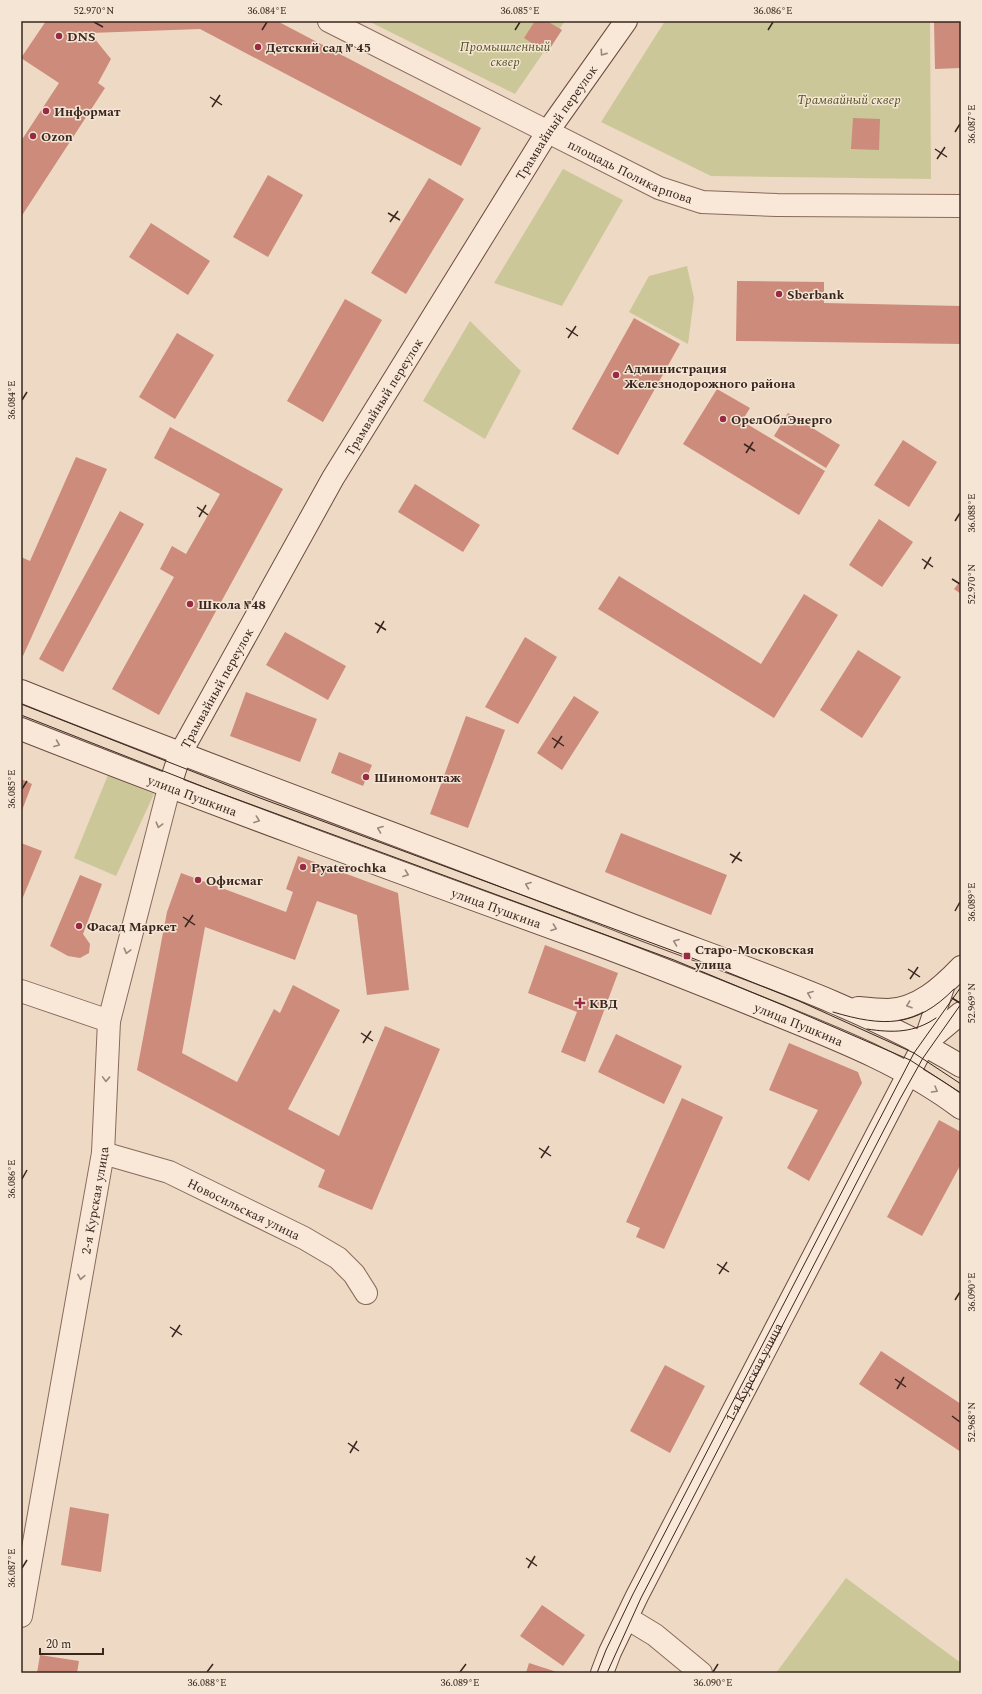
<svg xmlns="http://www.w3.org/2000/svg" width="982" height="1694" font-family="Spectral,serif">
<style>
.green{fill:#ccc798}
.building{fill:#cc8b7b}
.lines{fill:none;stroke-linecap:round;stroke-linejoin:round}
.street-casing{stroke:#896a5b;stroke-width:24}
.secondary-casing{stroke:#6b4b3e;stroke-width:24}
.street{stroke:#f9e8d8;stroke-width:22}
.secondary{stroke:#f9e8d8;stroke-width:22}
.tram{stroke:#39261f;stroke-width:1}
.oneway{stroke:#99877c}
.ticks{fill:none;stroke:#39261f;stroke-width:1.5}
.poi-dot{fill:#982b43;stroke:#f5e5d4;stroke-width:1.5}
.labels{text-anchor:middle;stroke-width:3;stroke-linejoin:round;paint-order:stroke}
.poi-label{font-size:13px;font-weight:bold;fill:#39261f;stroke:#f5e5d4;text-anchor:start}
.park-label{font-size:13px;font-style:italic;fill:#535525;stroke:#f5e5d4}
.street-label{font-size:13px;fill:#39261f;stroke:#f5e5d4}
.neatline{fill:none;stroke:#39261f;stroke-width:1.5}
.ticks-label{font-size:10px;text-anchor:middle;fill:#39261f}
</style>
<rect width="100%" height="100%" fill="#eed9c5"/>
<path class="green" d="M368 21H565L515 94Z
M665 21H930L931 179 711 176 601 122Z
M563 169 623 200 562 306 494 283Z
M687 266 694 298 688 344 629 312 649 276Z
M470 321 521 371 485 439 423 401Z
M108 775 154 794 116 876 74 858Z
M846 1578 961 1663V1673H776Z"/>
<path class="building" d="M46 21H277L481 128 461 166 200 29 90 33 111 59 98 83 105 88 21 217V141L59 83 21 58Z
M535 21H547L562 30 547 53 524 38Z
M934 21H961V68L935 69Z
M853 118 880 119 879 150 851 149Z
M268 175 303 195 268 257 233 237Z
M429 178 464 199 406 294 371 273Z
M151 223 210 261 188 295 129 257Z
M737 281 824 282V303L961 306V344L736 341Z
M345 299 382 320 323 422 287 401Z
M634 318 680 344 618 455 572 429Z
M177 333 214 355 175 419 139 397Z
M717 389 750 408 742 421 825 471 799 515 683 444Z
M788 413 840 445 826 468 774 436Z
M170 427 283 489 159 715 112 689 174 577 160 569 172 546 186 554 220 494 154 458Z
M903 440 937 462 909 507 874 485Z
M76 457 107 469 23 656 21 655V557L30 561Z
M415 484 480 525 463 552 398 512Z
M120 511 144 524 63 672 39 659Z
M879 519 913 542 882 587 849 565Z
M619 576 761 664 804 594 838 615 774 718 598 609Z
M961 580V594L954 589Z
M285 632 346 666 328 700 266 665Z
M525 637 557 657 518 724 485 707Z
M858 650 901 677 862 738 820 710Z
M246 692 317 719 300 762 230 736Z
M574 696 599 712 562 770 537 753Z
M466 716 505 730 468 828 430 814Z
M339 752 372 765 363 786 331 773Z
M21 779 32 784 21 813Z
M621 833 727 875 711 915 605 872Z
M21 843 42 851 21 902Z
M298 856 398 893 409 990 367 995 357 915 317 901 295 960 205 927 182 1053 237 1082 274 1009 280 1013 293 985 340 1010 288 1109 339 1136 385 1026 440 1049 372 1210 318 1187 325 1170 137 1070 167 912 181 873 286 912 293 892 286 889Z
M80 875 102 884 83 934 90 944 89 953 80 958 68 956 50 946Z
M545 945 618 973 585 1062 561 1052 577 1012 528 993Z
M616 1034 682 1066 664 1104 598 1072Z
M789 1043 858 1072 862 1083 809 1181 787 1168 818 1110 769 1090Z
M682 1098 723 1117 664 1249 636 1237 640 1228 626 1222Z
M939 1120 961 1132V1164L922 1236 887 1217Z
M881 1351 961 1404V1452L859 1384Z
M665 1365 705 1386 670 1453 630 1431Z
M70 1507 109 1514 101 1572 61 1565Z
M542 1605 585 1635 563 1666 520 1636Z
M40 1655 79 1661 77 1673H37Z
M529 1663 557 1672 556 1673H526Z"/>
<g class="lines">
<g class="street-casing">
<g id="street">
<path id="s1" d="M329 21 659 188 702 202 777 205 961 206"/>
<path d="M21 991 109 1021"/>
<path id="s2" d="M103 1153 169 1172 304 1238 338 1258 354 1274 366 1293"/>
<path id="s3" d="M21 1616 103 1153 109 1021 169 788"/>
<path d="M627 1618 655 1635 701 1673"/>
</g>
</g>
<g class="secondary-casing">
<g id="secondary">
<path d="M21 691C223 772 427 845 629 924 741 967 858 1004 961 1066"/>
<path id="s4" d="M21 729C206 802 393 870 580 938 647 962 713 989 780 1016 842 1041 907 1067 961 1108"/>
<path id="s5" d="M169 788 180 754 333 478 548 131 626 21"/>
<path d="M858 1008C868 1009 878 1010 888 1010 918 1009 942 987 961 967"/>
<path d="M924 1044 961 1013"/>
<path id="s6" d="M602 1673 610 1652 637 1596 924 1044 943 987"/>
</g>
</g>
<use href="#street" class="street"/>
<use href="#secondary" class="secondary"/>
<path class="tram" d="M21 704 260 798 687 956 799 1001 914 1053 961 1084
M21 715 209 789 674 960 785 1006 910 1060 961 1093
M833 1012C883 1027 916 1028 954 989
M867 1029C893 1033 914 1033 936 1018
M597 1673 606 1650 633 1594 914 1053 961 987
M607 1673 641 1598 900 1099 923 1058 961 1004"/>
</g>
<defs><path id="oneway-chevron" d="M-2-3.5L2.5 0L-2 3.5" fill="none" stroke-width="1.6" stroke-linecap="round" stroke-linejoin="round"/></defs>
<g class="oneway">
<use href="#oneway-chevron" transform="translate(603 53) rotate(125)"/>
<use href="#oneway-chevron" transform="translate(57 744) rotate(22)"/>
<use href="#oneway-chevron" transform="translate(257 820) rotate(20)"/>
<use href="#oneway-chevron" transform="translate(159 825) rotate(105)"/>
<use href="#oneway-chevron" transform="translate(380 829) rotate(-159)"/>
<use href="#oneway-chevron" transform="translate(406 874) rotate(20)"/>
<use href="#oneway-chevron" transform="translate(528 885) rotate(-159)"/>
<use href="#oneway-chevron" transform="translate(554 928) rotate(20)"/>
<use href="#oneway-chevron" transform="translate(676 942) rotate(-159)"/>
<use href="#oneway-chevron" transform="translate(127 951) rotate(105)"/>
<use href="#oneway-chevron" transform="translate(810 994) rotate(-159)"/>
<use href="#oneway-chevron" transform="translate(909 1005) rotate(161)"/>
<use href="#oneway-chevron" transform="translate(106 1079) rotate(92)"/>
<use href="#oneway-chevron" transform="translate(935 1090) rotate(30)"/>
<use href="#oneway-chevron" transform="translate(81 1277) rotate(100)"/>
</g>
<path class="ticks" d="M94 22 103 27M262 30 267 22M515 30 520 22M768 30 773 22M210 97 222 105M212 107 220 95M955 132 960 124M935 149 947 157M937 159 945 147M388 213 400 220M390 222 398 211M566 328 578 336M568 338 576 326M22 400 27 392M744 444 755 451M746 453 753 442M197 507 208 515M199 517 206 505M955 521 960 513M922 559 933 567M924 569 931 557M952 579 960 584M375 623 386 630M377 633 384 621M552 738 564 746M554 748 562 736M22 789 27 781M730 854 742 861M732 863 740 852M955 911 960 902M183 917 195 925M185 927 193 915M908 969 920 977M910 979 918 967M952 998 960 1003M361 1033 373 1041M363 1043 371 1031M539 1148 551 1156M541 1158 549 1146M22 1179 27 1170M717 1264 729 1272M719 1274 727 1262M955 1300 960 1292M170 1327 182 1335M172 1337 180 1325M895 1379 906 1387M897 1389 904 1377M952 1416 960 1422M348 1443 359 1451M350 1453 357 1441M526 1558 537 1566M22 1568 27 1560M528 1568 535 1556M207 1672 213 1664M460 1672 466 1664M713 1672 718 1664"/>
<g class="poi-dot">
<circle cx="59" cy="36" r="4"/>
<circle cx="258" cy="47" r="4"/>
<circle cx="46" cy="111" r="4"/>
<circle cx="33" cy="136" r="4"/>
<circle cx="779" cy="294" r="4"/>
<circle cx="616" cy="375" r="4"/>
<circle cx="723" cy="419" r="4"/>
<circle cx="190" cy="604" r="4"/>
<circle cx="366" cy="777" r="4"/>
<circle cx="303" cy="867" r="4"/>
<circle cx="198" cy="880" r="4"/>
<circle cx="79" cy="926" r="4"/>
<rect x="683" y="952" width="8" height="8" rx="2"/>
<path d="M578 997h4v4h4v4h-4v4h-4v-4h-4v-4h4z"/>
</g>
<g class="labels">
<g class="poi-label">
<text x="67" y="41">DNS</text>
<text x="266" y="52">Детский сад № 45</text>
<text x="54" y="116">Информат</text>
<text x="41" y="141">Ozon</text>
<text x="787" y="299">Sberbank</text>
<text x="624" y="373">Администрация<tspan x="624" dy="15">Железнодорожного района</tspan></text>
<text x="731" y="424">ОрелОблЭнерго</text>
<text x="198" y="609">Школа №48</text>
<text x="374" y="782">Шиномонтаж</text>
<text x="311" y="872">Pyaterochka</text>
<text x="206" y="885">Офисмаг</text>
<text x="87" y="931">Фасад Маркет</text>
<text x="695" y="954">Старо-Московская<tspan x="695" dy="15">улица</tspan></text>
<text x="589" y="1008">КВД</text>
</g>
<g class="park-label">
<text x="505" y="51">Промышленный<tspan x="505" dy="15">сквер</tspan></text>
<text x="849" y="104">Трамвайный сквер</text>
</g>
<g class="street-label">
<text dy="5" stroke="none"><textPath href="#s5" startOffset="771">Трамвайный переулок</textPath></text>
<text dy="5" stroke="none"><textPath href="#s1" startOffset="337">площадь Поликарпова</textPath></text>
<text dy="5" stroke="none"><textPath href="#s5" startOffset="447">Трамвайный переулок</textPath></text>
<text dy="5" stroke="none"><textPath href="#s5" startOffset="111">Трамвайный переулок</textPath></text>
<text dy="5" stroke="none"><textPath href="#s4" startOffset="184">улица Пушкина</textPath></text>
<text dy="5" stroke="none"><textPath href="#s4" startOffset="508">улица Пушкина</textPath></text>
<text dy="5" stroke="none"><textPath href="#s4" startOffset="832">улица Пушкина</textPath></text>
<text dy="5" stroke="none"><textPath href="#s3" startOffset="422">2-я Курская улица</textPath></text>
<text dy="5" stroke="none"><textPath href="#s2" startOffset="152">Новосильская улица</textPath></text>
<text dy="5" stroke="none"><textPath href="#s6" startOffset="337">1-я Курская улица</textPath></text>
</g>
</g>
<rect width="982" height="1694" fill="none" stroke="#f5e5d4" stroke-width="44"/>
<path d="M40 1648v6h63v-6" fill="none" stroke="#39261f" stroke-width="2"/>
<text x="46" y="1648" font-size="12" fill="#39261f" stroke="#f5e5d4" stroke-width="3" paint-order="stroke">20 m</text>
<rect x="22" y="22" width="938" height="1650" class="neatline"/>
<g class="ticks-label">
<text x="94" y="14">52.970°N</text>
<text x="267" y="14">36.084°E</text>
<text x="520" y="14">36.085°E</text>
<text x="773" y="14">36.086°E</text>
<text transform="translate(971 124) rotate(-90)" y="4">36.087°E</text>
<text transform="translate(11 400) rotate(-90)" y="4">36.084°E</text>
<text transform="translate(971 513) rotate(-90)" y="4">36.088°E</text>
<text transform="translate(971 584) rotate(-90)" y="4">52.970°N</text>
<text transform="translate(11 789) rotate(-90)" y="4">36.085°E</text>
<text transform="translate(971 902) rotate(-90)" y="4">36.089°E</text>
<text transform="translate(971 1003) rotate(-90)" y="4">52.969°N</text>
<text transform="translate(11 1179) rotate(-90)" y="4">36.086°E</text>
<text transform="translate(971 1292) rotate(-90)" y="4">36.090°E</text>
<text transform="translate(971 1422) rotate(-90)" y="4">52.968°N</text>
<text transform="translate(11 1568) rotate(-90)" y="4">36.087°E</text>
<text x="207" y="1686">36.088°E</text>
<text x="460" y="1686">36.089°E</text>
<text x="713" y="1686">36.090°E</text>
</g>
</svg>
